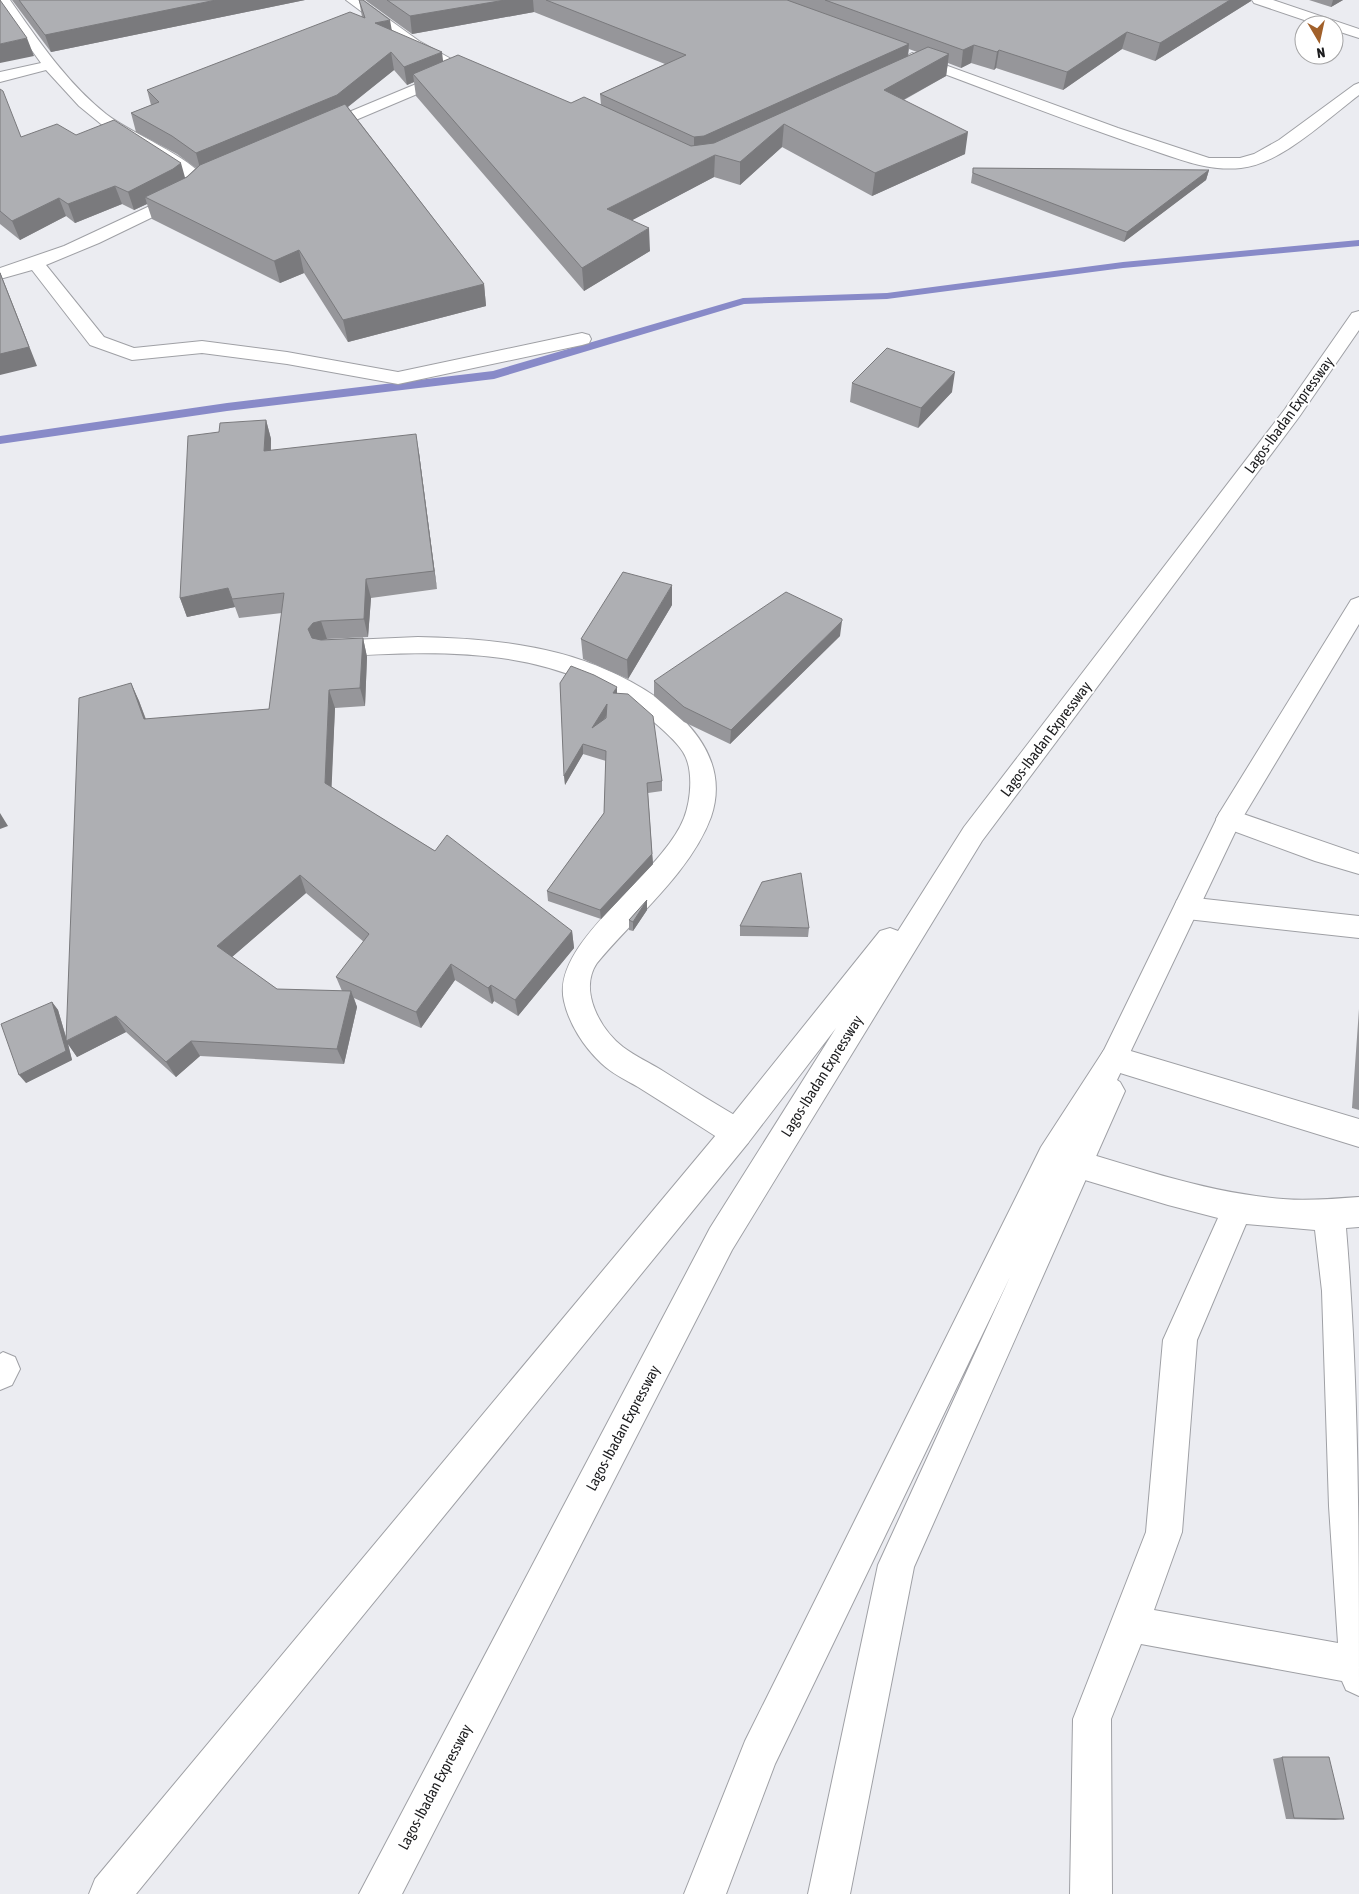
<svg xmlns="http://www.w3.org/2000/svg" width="1359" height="1894" font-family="'Asap Condensed',sans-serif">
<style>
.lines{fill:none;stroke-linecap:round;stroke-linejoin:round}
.stream{fill:#888ac8;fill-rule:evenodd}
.minor-casing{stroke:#9fa0a5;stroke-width:2}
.highway-casing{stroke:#9fa0a5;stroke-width:2}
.minor{fill:#fff;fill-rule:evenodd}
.highway{fill:#fff;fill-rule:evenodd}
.wall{fill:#96969a;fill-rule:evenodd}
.shaded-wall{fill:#7a7a7d}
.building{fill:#aeafb3;stroke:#7a7a7d;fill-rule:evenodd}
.labels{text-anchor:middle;stroke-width:4;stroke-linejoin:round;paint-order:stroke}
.street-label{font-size:15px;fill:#1c1c1e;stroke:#fff}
</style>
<rect width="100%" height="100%" fill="#ebecf1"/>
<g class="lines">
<path class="stream" d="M1359 240V246L1123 268 887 299 744 304 494 379 227 411 0 444V436L227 403 493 371 743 298 887 293 1123 262Z"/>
<g class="minor-casing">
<path id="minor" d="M0 0H10C38 40 67 83 106 114 133 135 189 155 207 181L205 185H193L165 163 112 133 79 106 46 70 0 82V72L41 63 0 6Z
M346 0H362L419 41 487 79 479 84 456 73 458 75 455 78 325 133H313L311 130 313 127 445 72 454 71 409 47Z
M1252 0H1273L1359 29V38L1334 30V25H1319L1254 3Z
M912 53 1118 128 1209 158H1240L1254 154 1279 140 1354 85 1359 83V95C1327 119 1281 164 1241 168 1204 172 1169 155 1134 144 1058 118 983 88 907 60L905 57Z
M182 191 188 192 190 196 188 200 99 243 46 265 104 337 134 348 202 341 287 352 398 372 582 333 589 335 591 339 589 343 582 345 398 384 287 364 202 353 132 360 90 345 32 270 0 279V268L64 246Z
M418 637C465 638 512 641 558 653 625 670 741 729 711 817 691 872 634 918 597 963 578 991 601 1030 623 1047 635 1056 650 1063 663 1071 691 1089 719 1106 748 1123L752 1133 748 1143 737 1147 726 1143C697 1124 668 1106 638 1087 626 1080 611 1073 601 1063 584 1047 569 1024 564 1001 550 942 662 875 684 818 691 800 694 769 683 752 676 741 664 731 655 723 559 644 445 650 328 657L320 655 316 649 320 643 328 641Z
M1229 809 1359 854V874L1315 861 1220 826 1216 819 1220 812Z
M1187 897 1359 916V938L1187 919 1177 916 1174 908 1177 900Z
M1114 1046 1359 1119V1147L1104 1068 1099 1059 1104 1050Z
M1056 1144C1130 1165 1205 1193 1283 1199 1308 1201 1333 1199 1359 1197V1227L1346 1228C1359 1383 1359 1540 1359 1696L1346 1690 1342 1681 1141 1644 1111 1719 1112 1894H1070L1073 1719 1146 1532 1163 1340 1218 1218 1168 1205 1045 1168 1041 1158 1045 1148ZM1246 1224 1315 1230 1322 1291 1329 1506 1338 1643 1154 1610 1182 1532 1197 1340Z
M3 1352 15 1357 20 1369 12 1385 0 1390V1354Z"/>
</g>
<g class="highway-casing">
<path id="highway" d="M1359 311V330L1299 417 982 841 732 1250 402 1894H359L710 1228 836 1028 748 1143 136 1894H89L95 1879 726 1123 880 931 890 928 898 931 964 827 1285 409 1352 313Z
M1359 597V624L1240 822 1117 1080 1120 1082 1125 1091 914 1567 850 1894H808L878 1565 1010 1277 775 1764 726 1894H684L745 1741 1041 1147 1104 1050 1220 812 1351 600Z"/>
</g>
<use href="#minor" class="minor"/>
<use href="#highway" class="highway"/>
</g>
<path class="wall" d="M12 0H305L51 52Z
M359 0H363L392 30 443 61 571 103 601 105 600 94 665 64 534 12 412 34 365 0H1251V1L1155 61 1122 49 1063 90 996 68 994 70 971 63 961 68 948 63 946 76 904 100 965 154 872 196 782 147 740 185 714 177 632 220 650 251 584 291 416 96 414 82 407 85 394 70 348 107 484 284 486 306 348 342 304 273 280 283 152 219 147 204 134 210 122 204 75 223 66 216 20 240 0 224V89L21 137 76 135 185 178 196 168 177 154 136 132 131 113 151 105 147 90 362 17ZM909 49 917 52 908 56Z
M1309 0H1343L1331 7Z
M973 168 1209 170 1206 180 1124 242 971 183Z
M852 383 952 392 918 428 850 402Z
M266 420 271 439V451L419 453 437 589 371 598 368 637 327 639 322 640 363 638 367 657 365 706 335 708 331 787 435 851 572 931 574 948 518 1016 494 1001 492 1004 455 980 421 1028 354 998 357 1007 344 1064 200 1056 176 1077 126 1032 77 1057 68 1044 72 1060 26 1083 52 1002 58 1010 66 1037 131 683 139 701 146 719 269 709 282 613 239 618 235 607 187 617 180 598 219 432ZM306 893 364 942 336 977 342 991 277 989 232 957Z
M672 605 628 679 583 659 581 639Z
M840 636 730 744 684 722 654 696V681Z
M560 683 617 693 662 781V791L648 793 653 864 601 919 548 901 547 891 604 813 606 761 583 754 565 785Z
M647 900V910L633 931 629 930V920Z
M740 926 809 928 808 937 740 936Z
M1359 1009V1110L1352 1108Z
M1282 1757 1344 1819 1335 1820 1286 1819 1273 1759Z"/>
<path class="shaded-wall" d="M216 0H305L51 52 45 35Z
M505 0H533L534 12 412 34 410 16Z
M1230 0H1251V1L1155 61 1160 43Z
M1333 0H1343L1331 7Z
M390 20 393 37 375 23Z
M1127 32 1122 49 1063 90 1067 72Z
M27 38 34 56 0 63V44Z
M909 44 907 62 694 155V137Z
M974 45 971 63 961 68 963 50Z
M999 50 996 68 994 70 997 52Z
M391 52 394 70 340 113 201 172 196 153Z
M442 52 444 69 413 74 414 82 407 85 404 67Z
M949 54 946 76 881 112 884 90Z
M784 124 782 147 740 185V162Z
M968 132 965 154 872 196 875 173Z
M715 155 714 177 608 233 607 209Z
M181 163 186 181 145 197 147 204 134 210 128 192Z
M1209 170 1206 180 1124 242 1127 232Z
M115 186 122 204 75 223 68 204Z
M59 198 66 216 20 240 12 221Z
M649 228 650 251 584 291 582 268Z
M299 250 304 273 280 283 274 261Z
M0 272 37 366 0 375Z
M484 284 486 306 348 342 343 320Z
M955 372 952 392 918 428 921 408Z
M266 420 271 439 270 470 264 451Z
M416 434 419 453 437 589 434 571Z
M366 579 371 598 368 637 364 619Z
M672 585V605L628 679 627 660Z
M228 588 235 607 187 617 180 598Z
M321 621 327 639 319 641 313 648 308 629 313 623Z
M842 621 840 636 730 744 731 730Z
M363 638 367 657 365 706 360 688Z
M131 683 139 701 152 737 144 719Z
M617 687V697L613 693Z
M329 690 335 708 331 801 325 783Z
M607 704V714L593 738 592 728Z
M583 744V754L565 785 564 776Z
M0 813 8 826 0 829Z
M652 854 653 864 601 919 600 910Z
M300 875 306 893 225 963 217 946Z
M647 900V910L633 931V922Z
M572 931 574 948 518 1016 515 1000Z
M451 964 455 980 421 1028 416 1012Z
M491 985 494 1001 492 1004 488 988Z
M351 991 357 1007 344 1064 337 1049Z
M52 1002 58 1010 67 1041 116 1016 126 1032 77 1057 68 1044 72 1060 26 1083 19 1075Z
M191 1041 200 1056 176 1077 166 1062Z"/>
<path class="building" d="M0 0 27 38 0 44Z
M19 0H216L45 35Z
M359 0H363L390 20 375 23 442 52 404 67 391 52 337 95 196 153 172 136 131 113 159 102 147 90 350 12 365 18Z
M387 0H505L410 16Z
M546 0H787L909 44 704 136 694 137 600 94 686 55Z
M825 0H1230L1160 43 1127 32 1067 72 999 50 997 52 974 45 963 50Z
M928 47 949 54 884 90 968 132 875 173 784 124 740 162 715 155 607 209 649 228 582 268 413 74 458 55 571 103 584 97 691 146 714 143Z
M0 89 3 91 21 137 57 124 76 135 114 120 181 163 173 169 128 192 115 186 68 204 59 198 12 221 0 211Z
M345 104 484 284 343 320 299 250 274 261 145 197 187 177 200 165Z
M973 168 1209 170 1127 232 973 173Z
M0 273 29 347 0 354Z
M887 348 955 372 921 408 852 383Z
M266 420 264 451 416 434 434 571 366 579 364 619 321 621 313 623 308 629 312 638 321 640 363 638 360 688 329 690 325 783 435 851 447 835 572 931 515 1000 491 985 488 988 451 964 416 1012 336 977 369 934 300 875 217 946 277 989 351 991 337 1049 191 1041 166 1062 116 1016 66 1041 79 698 131 683 144 719 269 709 284 593 232 599 228 588 180 598 188 436 219 432 220 423Z
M623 572 672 585 627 660 581 639Z
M786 592 842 619V621L731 730 684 707 654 681Z
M571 666 594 675 617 687 613 693 628 694 653 716 662 781 647 783 652 854 600 910 547 891 604 813 606 751 583 744 564 776 560 683ZM607 704 606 718 592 728Z
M801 873 809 928 740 926 762 882Z
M647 900 633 922 629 920Z
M52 1002 66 1051 19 1075 1 1024Z
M1282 1757H1329L1344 1819 1294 1818Z"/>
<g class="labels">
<g class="street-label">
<text transform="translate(1289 415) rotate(-54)" y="5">Lagos-Ibadan Expressway</text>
<text transform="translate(1046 739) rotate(-53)" y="5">Lagos-Ibadan Expressway</text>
<text transform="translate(822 1076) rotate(-58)" y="5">Lagos-Ibadan Expressway</text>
<text transform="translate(623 1428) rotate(-62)" y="5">Lagos-Ibadan Expressway</text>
<text transform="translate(435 1787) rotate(-62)" y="5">Lagos-Ibadan Expressway</text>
</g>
</g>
<g transform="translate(1319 40) rotate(171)"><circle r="24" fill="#ffffff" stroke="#a4a4a5"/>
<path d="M0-4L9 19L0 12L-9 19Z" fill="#a1602a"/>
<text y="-8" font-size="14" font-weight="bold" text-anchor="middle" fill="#1c1c1e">N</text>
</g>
</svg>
